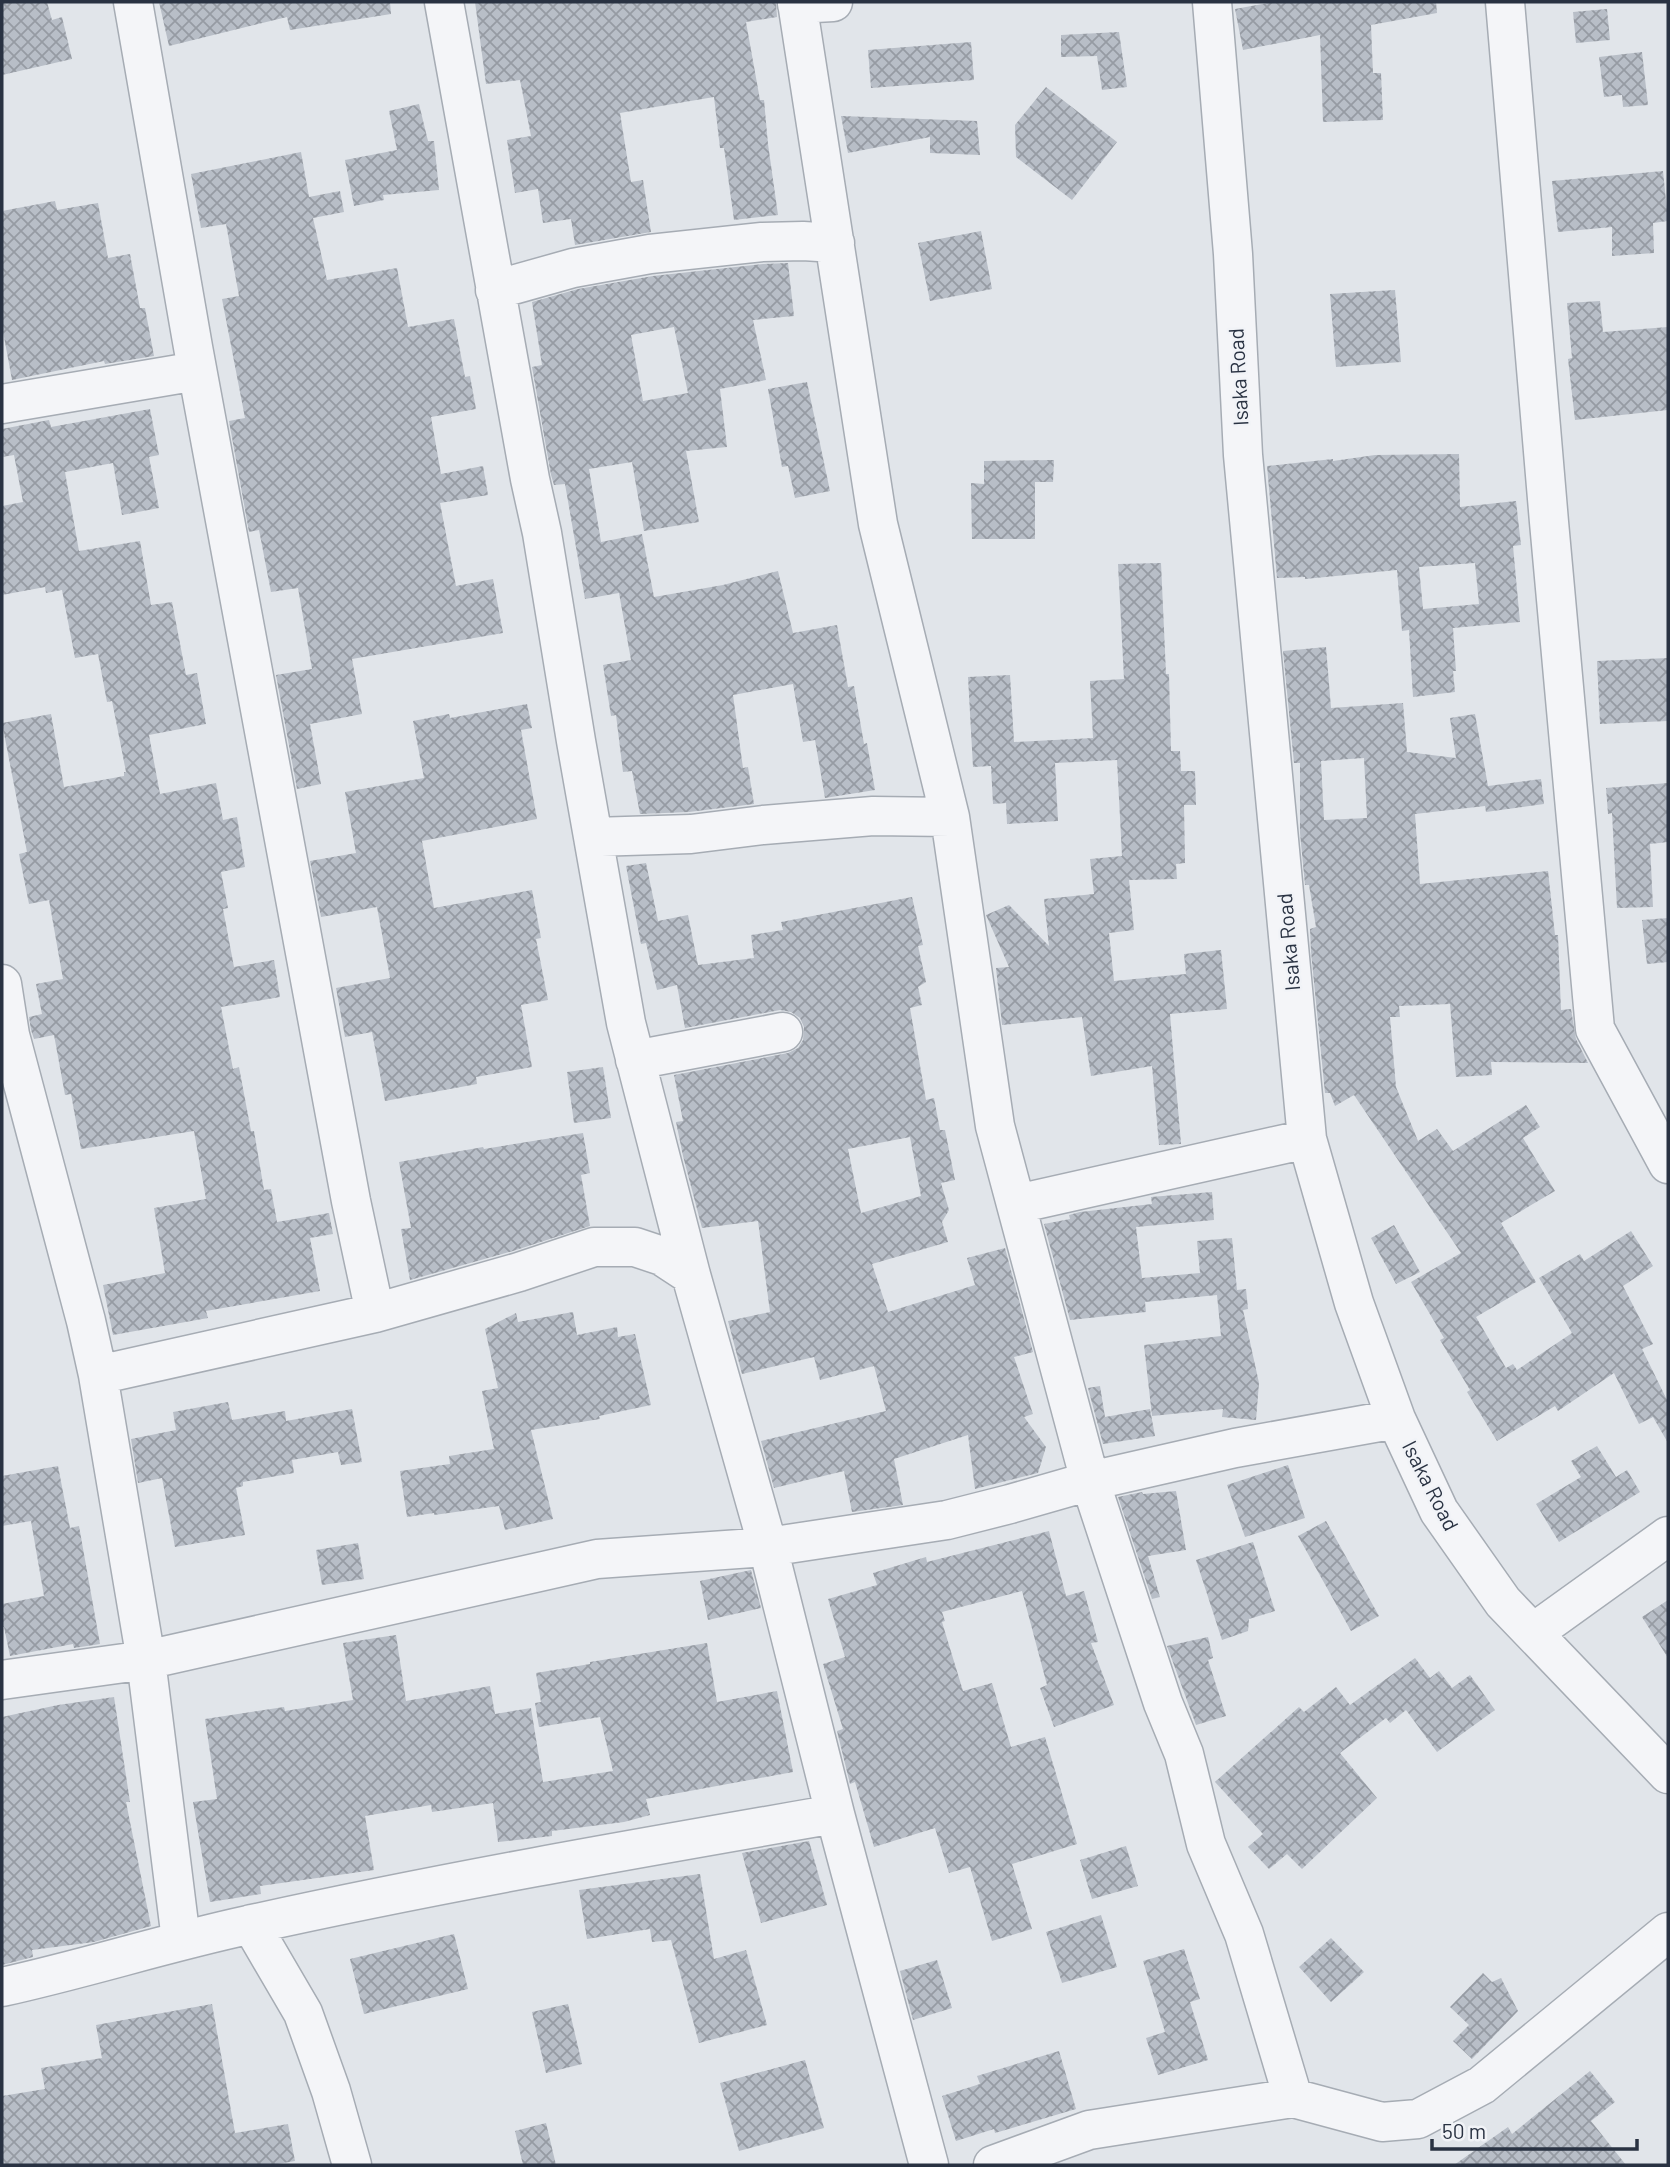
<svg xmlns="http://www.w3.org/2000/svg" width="1670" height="2167" font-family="Barlow,sans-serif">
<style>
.building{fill:url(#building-cross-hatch);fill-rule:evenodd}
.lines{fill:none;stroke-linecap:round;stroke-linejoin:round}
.minor-casing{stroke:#a6acb4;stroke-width:41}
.minor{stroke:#f4f5f8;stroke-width:38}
.labels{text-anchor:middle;stroke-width:5;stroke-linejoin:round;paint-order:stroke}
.street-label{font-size:21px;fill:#293242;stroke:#f1f3f7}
</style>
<defs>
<pattern id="building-cross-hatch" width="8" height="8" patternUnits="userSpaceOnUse" patternTransform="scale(1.75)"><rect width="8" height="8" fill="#b8bec7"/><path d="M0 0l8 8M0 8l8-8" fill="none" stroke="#969ba3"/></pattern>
</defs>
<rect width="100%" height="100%" fill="#e1e5ea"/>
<path class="building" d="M2 2H47L52 20 62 17 72 59 2 75Z
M159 2H390L391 14 290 30 287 17 169 46Z
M475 2H776L777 17 746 22 760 100H764L768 144 778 215 734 220 724 148H720L714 97 620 113 631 182 643 180 651 232 575 245 571 219 543 223 538 189 515 193 507 140 531 136 520 80 486 84Z
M1273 2H1436L1437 13 1371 25 1373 73H1381L1383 120 1323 122 1320 35 1243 50 1235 9Z
M1607 9 1610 40 1576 43 1573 12Z
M1119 32 1127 87 1102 90 1097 56 1061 57V35Z
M971 42 974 80 871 88 868 50Z
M1642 52 1648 105 1623 107 1622 95 1604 97 1599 57Z
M1046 87 1117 142 1072 200 1016 157 1015 125Z
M419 104 428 141H434L439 190 383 195 384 200 354 206 345 160 397 150 389 111Z
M841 116 977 121 980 155 930 153V137L848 153Z
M301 152 309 197 340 191 344 212 313 218 327 280 397 268 408 327 454 319 465 377 470 376 476 409 431 417 441 474 483 466 488 495 440 503 456 586 493 579 503 633 352 659 362 714 310 724 321 784 297 789 276 675 312 669 298 588 271 592 259 530 249 532 229 421 245 418 222 299 239 296 226 224 201 228 191 174Z
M1663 171 1668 221 1653 223 1654 253 1612 256V227L1558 232 1552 181Z
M55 201 57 210 98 203 108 258 130 254 140 308H145L154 356 105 364 104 361 12 380 2 326V211Z
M981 231 992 289 930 301 918 243Z
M788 263 794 316 753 320 766 380 720 389 727 447 686 451 699 522 644 531 632 462 589 469 601 542 642 534 654 597 723 585 778 571 793 633 837 625 848 687 854 686 864 744 867 743 875 790 825 798 815 740 803 742 793 684 733 695 743 768 748 767 754 804 689 812 640 814 632 771 623 772 616 715 611 716 603 665 631 660 619 593 585 599 565 484 554 485 551 475 532 367 542 365 532 302 578 289 653 276 763 264ZM674 327 688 393 643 401 631 335Z
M1395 290 1401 362 1336 367 1330 294Z
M1600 301 1603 332 1668 327V410L1575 420 1568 359 1572 358 1567 303Z
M807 382 830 491 795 498 788 466 782 467 768 389Z
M150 409 159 455 149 457 159 508 122 515 113 463 65 472 79 551 140 541 151 605 172 602 186 675 197 673 206 724 149 735 160 794 216 783 223 820 237 817 245 867 221 872 228 908 223 909 234 967 274 960 280 997 221 1007 233 1069 239 1067 251 1131H254L264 1190 271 1189 277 1222 329 1213 333 1234 310 1238 320 1291 206 1311 208 1318 113 1335 103 1285 165 1273 154 1208 206 1199 194 1131 81 1149 71 1094 65 1095 54 1035 34 1039 31 1030 29 1017 42 1014 36 984 63 979 49 900 29 904 19 854 27 852 2 723 51 714 64 787 124 776V772H126L112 701 107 702 98 654 75 658 62 590 46 593 45 587 2 595V506L23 502 14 455 2 457V429L49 420 51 427Z
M1459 454 1460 507 1516 501 1521 545 1513 546 1520 622 1453 628 1456 671H1453L1455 692 1413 697 1409 630 1402 631 1397 570 1305 579V577L1277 578 1267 466 1333 459V461L1375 455ZM1475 563 1479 604 1423 609 1419 567Z
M1054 460 1053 482H1035V539H972L971 483 984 484V461Z
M1161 563 1166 674H1169L1171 751H1180L1181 771H1195L1196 805H1184L1185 863 1176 864 1177 879 1129 880 1134 930 1109 933 1114 981 1186 974 1184 954 1221 950 1227 1009 1170 1014 1181 1144 1159 1145 1152 1066 1091 1076 1082 1017 1002 1025 996 968 1009 967 986 915 1009 905 1049 946 1044 899 1094 894 1090 859 1122 856 1117 760 1055 763 1058 821 1007 824 1006 803 993 804 991 766 973 767 968 677 1010 675 1014 742 1093 738 1090 681 1124 679 1118 564Z
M1326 647 1331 708 1403 703 1407 752 1456 758 1450 718 1475 714 1488 786 1541 779 1544 804 1486 812 1485 806 1415 814 1420 884 1548 871 1555 935H1558L1561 1010 1571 1009 1576 1039 1588 1063 1491 1062 1492 1075 1456 1077 1450 1004 1399 1006 1400 1017H1390L1396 1087 1418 1141 1437 1129 1453 1151 1526 1105 1540 1127 1523 1138 1555 1191 1501 1223 1536 1282 1476 1317 1506 1368 1513 1364 1517 1370 1572 1333 1539 1278 1580 1254 1584 1261 1631 1231 1653 1266 1623 1286 1653 1344 1642 1349 1668 1402V1443L1653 1417 1639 1424 1614 1373 1558 1411 1555 1406 1497 1441 1467 1392 1470 1390 1440 1340 1444 1338 1411 1282 1461 1253 1354 1095 1335 1106 1330 1093H1325L1311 952 1310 929 1316 927 1309 885H1305L1300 833V763H1294L1283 651ZM1364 758 1367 818 1324 820 1321 761Z
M1668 658V721L1600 724 1597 661Z
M527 704 532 728 521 730 537 819 422 841 434 908 532 890 541 938 536 939 548 1000 521 1005 532 1067 476 1077 477 1084 385 1101 372 1032 345 1037 336 988 390 978 377 907 321 917 310 861 356 853 345 792 424 778 413 721 449 714 450 718Z
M1668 783V842L1650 844 1653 907 1617 908 1612 813 1608 814 1606 788Z
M646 863 658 921 688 915 698 965 754 958 751 935 783 930 781 922 912 897 923 945 918 946 926 982 918 987 922 1005 910 1008 926 1100 934 1098 940 1130H945L955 1180 941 1183 949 1210 942 1222 948 1242 872 1264 888 1312 975 1285 967 1258 1005 1248 1033 1352 1014 1357 1033 1414 1024 1417 1046 1447 1038 1473 975 1489 968 1435 894 1459 903 1505 852 1512 844 1471 774 1488 761 1441 886 1411 874 1366 820 1380 814 1357 742 1374 728 1321 770 1312 758 1221 702 1228 683 1156 676 1122 683 1121 674 1075 788 1053 798 1048 803 1040 804 1027 800 1018 791 1012 780 1010 685 1028 677 985 657 990 646 943 641 944 626 866ZM910 1137 921 1196 861 1213 848 1149Z
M1668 918V962L1647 964 1642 920Z
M603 1067 611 1118 574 1123 567 1072Z
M583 1133 590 1173 581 1175 590 1226 513 1251 410 1280 401 1229 411 1228 399 1162 483 1147 484 1149Z
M1212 1192 1214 1220 1136 1227 1142 1278 1200 1273 1197 1241 1232 1238 1237 1290 1246 1289 1248 1309 1243 1310 1259 1383 1256 1420 1222 1417 1223 1409 1152 1416 1144 1345 1221 1336 1217 1295 1145 1302 1146 1312 1070 1320 1044 1224 1070 1219 1069 1215 1080 1212 1152 1204 1151 1197Z
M1394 1225 1420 1272 1396 1284 1371 1238Z
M573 1312 577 1335 617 1327 618 1337 635 1334 651 1405 599 1416 600 1419 531 1430 553 1519 505 1530 499 1506 434 1515V1513L407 1517 400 1471 450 1464 449 1456 494 1449 482 1391 498 1388 485 1329 516 1313 518 1322Z
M1100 1386 1105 1417 1150 1409 1155 1436 1103 1444 1088 1388Z
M228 1402 232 1420 285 1411 286 1421 352 1409 362 1462 341 1465 338 1452 292 1460 294 1473 243 1482V1486L236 1488 245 1535 175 1547 162 1478 138 1483 131 1439 176 1430 173 1412Z
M1597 1446 1616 1477 1627 1470 1640 1492 1559 1542 1536 1504 1581 1477 1571 1461Z
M1288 1465 1305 1518 1245 1537 1227 1485Z
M58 1466 70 1528 79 1526 100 1644 74 1648 73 1644 10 1656 4 1627H2V1604L44 1596 31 1521 2 1526V1476Z
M1176 1491 1186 1550 1148 1556 1160 1597 1152 1599 1118 1497 1142 1492 1143 1494Z
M1326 1521 1379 1616 1351 1631 1298 1536Z
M1049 1531 1066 1596 1084 1591 1098 1642 1091 1643 1114 1705 1054 1727 1040 1688 1047 1685 1022 1591 942 1612 945 1621 942 1622 963 1691 992 1683 1011 1747 1045 1737 1077 1844 1012 1864 1032 1929 992 1941 970 1867 949 1873 935 1828 874 1847 855 1782 850 1784 837 1731 843 1729 823 1664 845 1657 828 1599 877 1585 873 1573 926 1557 927 1562Z
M1253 1542 1275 1611 1249 1619 1248 1631 1222 1640 1196 1560Z
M358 1543 364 1579 322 1585 316 1550Z
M751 1570 761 1608 708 1620 700 1581Z
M1668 1600V1658L1642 1617Z
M396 1635 406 1701 490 1686 495 1714 531 1708 543 1782 613 1771 600 1717 539 1727 535 1703 541 1702 536 1673 590 1664V1662L707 1643 717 1702 777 1691 793 1772 646 1799 650 1815 624 1822 552 1831V1836L498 1842 493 1803 432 1812 431 1805 365 1816 374 1870 260 1886 261 1894 210 1902 193 1802 217 1799 205 1719 284 1707 285 1711 353 1700 343 1643Z
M1208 1637 1213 1658 1208 1660 1226 1716 1196 1725 1167 1646Z
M1415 1658 1430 1678 1439 1671 1452 1688 1470 1675 1495 1710 1437 1752 1406 1710 1390 1723 1386 1718 1340 1753 1377 1798 1302 1869 1287 1854 1269 1869 1248 1847 1263 1834 1215 1782 1299 1707 1304 1712 1336 1687 1350 1705Z
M114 1697 130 1802H126L151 1926 94 1942 32 1950 33 1957 2 1965V1717L58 1705Z
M809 1841 827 1905 761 1923 742 1853Z
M1126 1846 1138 1886 1092 1899 1080 1860Z
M700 1874 714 1959 746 1950 767 2025 699 2043 671 1940 652 1942 650 1929 587 1939 579 1890Z
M1101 1915 1117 1967 1062 1983 1046 1932Z
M454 1934 468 1989 364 2014 350 1959Z
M1331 1938 1364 1972 1331 2002 1299 1967Z
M1184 1949 1200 1999 1190 2002 1208 2060 1158 2075 1146 2038 1165 2032 1143 1961Z
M937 1960 952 2008 913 2020 900 1971Z
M1483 1973 1492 1982 1501 1978 1518 2011 1472 2059 1453 2041 1469 2025 1450 2007Z
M212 2004 235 2133 288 2124 295 2161 272 2165H2V2096L45 2089 41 2068 102 2058 96 2025Z
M568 2004 582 2064 546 2073 532 2012Z
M1059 2051 1076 2109 995 2133 994 2129 956 2141 942 2096 980 2084 977 2076Z
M805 2060 824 2128 739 2151 720 2083Z
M1590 2071 1615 2102 1591 2121 1626 2165H1454L1508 2127 1512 2134Z
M546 2123 556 2165H523L515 2131Z"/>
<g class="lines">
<g class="minor-casing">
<path id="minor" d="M133 2 193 347 351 1201 375 1313
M444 2 530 479 542 533 576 741 626 1023 691 1275 768 1547 835 1814 929 2165
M797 2 878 524 950 817 995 1126 1090 1481 1163 1703 1184 1754 1206 1844 1244 1934 1293 2098
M1212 2 1233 254 1243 455 1307 1139 1354 1303 1396 1419 1439 1511 1503 1602 1668 1774
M1505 2 1549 522 1595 1029 1668 1164
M797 4 833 2
M495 290 573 268 650 254 762 242 803 241 835 243
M2 404 197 371
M593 837 691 834 763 825 873 816 950 817
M2 984 10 1035 86 1321 98 1375 146 1660 181 1940
M635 1060 783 1032
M1017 1204 1307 1139
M98 1375 375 1313 519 1272 594 1247H635L662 1256 691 1275
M1533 1633 1668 1536
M2 1680 146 1660 597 1559 768 1547 947 1520 1010 1504 1090 1481 1235 1448 1396 1419
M251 1924 303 2013 331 2091 352 2165
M2 1987C84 1969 165 1943 248 1925 442 1882 639 1848 835 1814
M993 2165 1089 2130 1293 2098 1382 2122 1418 2119 1482 2085 1668 1932"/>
</g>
<use href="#minor" class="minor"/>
</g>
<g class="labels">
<g class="street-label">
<text transform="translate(1239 377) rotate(-93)" y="7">Isaka Road</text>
<text transform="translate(1289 942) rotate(-95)" y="7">Isaka Road</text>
<text transform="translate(1430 1486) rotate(63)" y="7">Isaka Road</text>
</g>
</g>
<rect width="1670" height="2167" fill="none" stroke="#293242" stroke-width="7"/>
<path d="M1432 2139v10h205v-10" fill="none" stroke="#293242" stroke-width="3.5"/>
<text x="1442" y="2139" font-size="21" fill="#293242" stroke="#f1f3f7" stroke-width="5" paint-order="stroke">50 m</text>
</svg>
